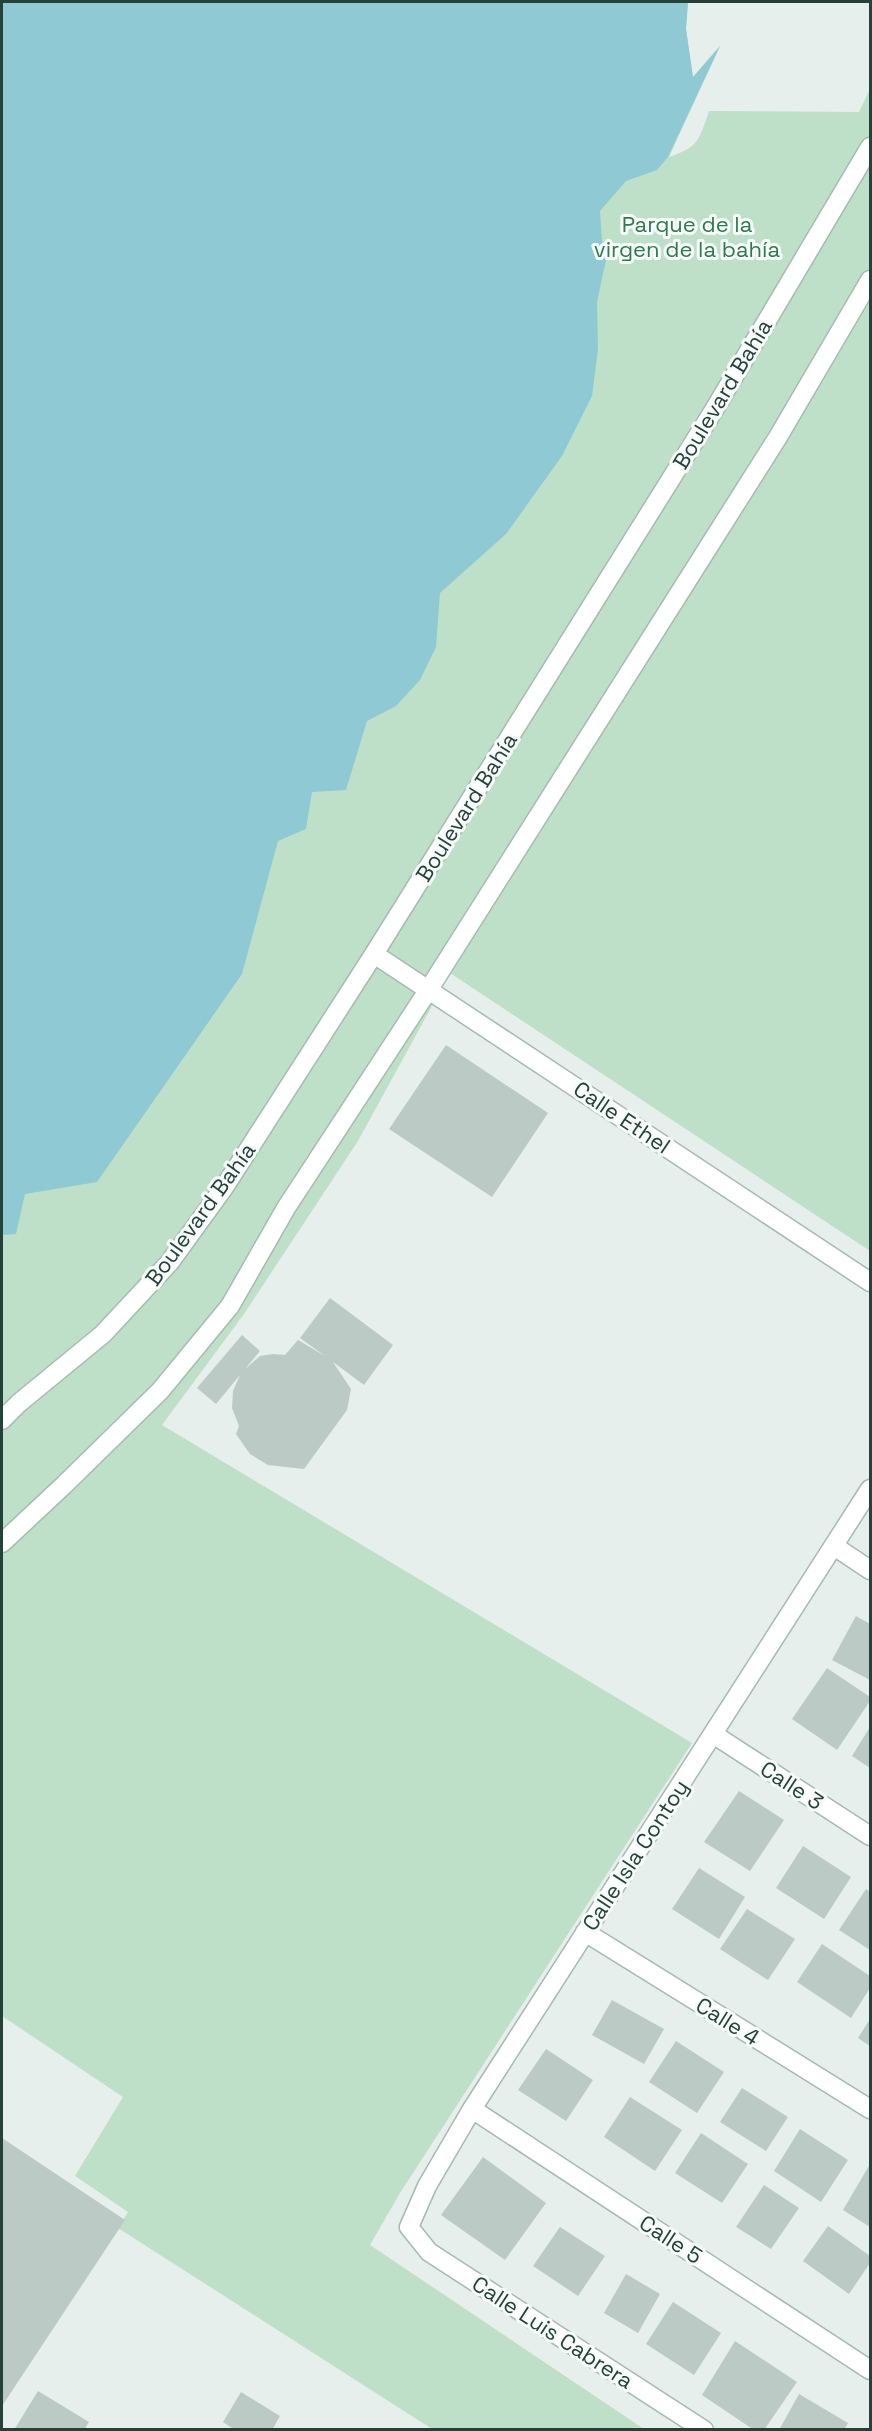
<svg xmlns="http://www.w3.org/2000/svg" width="872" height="2431" font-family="'Space Grotesk',sans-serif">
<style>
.green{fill:#bfe0c8}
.water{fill:#8ec9d4}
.building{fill:#bbcac4}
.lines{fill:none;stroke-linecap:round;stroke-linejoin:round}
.minor-casing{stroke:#a8b8b2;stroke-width:21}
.secondary-casing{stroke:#a4bbb3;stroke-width:21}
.minor{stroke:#fff;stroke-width:18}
.secondary{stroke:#fff;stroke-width:18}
.labels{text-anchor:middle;stroke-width:6;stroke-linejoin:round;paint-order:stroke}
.park-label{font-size:22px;fill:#2d7a4b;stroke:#f7fbf9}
.street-label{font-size:22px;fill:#24423a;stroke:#f7fbf9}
</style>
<rect width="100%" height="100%" fill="#e6efeb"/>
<path class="green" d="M2 2H688L686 29 693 77 720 46 669 157C699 147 699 140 709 111L859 112 870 89V1251L450 973 358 1141 244 1314 162 1425 692 1743 400 2193 370 2245 644 2429H432L118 2228 128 2212 75 2176 123 2097 2 2016Z"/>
<path class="water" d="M2 2H688L686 29 693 77 720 46 668 157 657 170 626 181 600 211 602 241 607 255 597 302 598 349 592 396 562 456 506 534 440 593 436 647 420 680 396 706 367 721 346 790 312 792 306 829 278 841 242 974 97 1182 25 1194 16 1234 2 1235Z"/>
<path class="building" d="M446 1045 548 1113 492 1197 389 1129Z
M330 1298 393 1345 364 1385 333 1362 351 1389 347 1410 304 1469 268 1465 250 1454 236 1434 239 1426 232 1408 233 1391 240 1375 216 1404 197 1388 242 1335 260 1351 245 1369 260 1356 273 1354 285 1355 298 1340 325 1356 300 1338Z
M856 1616 870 1624V1680L832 1660Z
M827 1668 870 1697V1701L837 1750 792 1719Z
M870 1727V1768L852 1756Z
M739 1791 784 1820 750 1871 704 1842Z
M803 1846 851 1877 824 1919 776 1888Z
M699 1868 745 1897 719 1939 672 1909Z
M866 1889 870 1892V1950L839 1930Z
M747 1909 795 1939 768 1980 720 1949Z
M822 1944 870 1976V1988L851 2018 797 1982Z
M612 2000 664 2029 644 2064 592 2035Z
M870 2019V2046L858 2038Z
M676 2041 724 2072 697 2113 649 2082Z
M546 2049 593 2080 566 2121 518 2090Z
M742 2088 788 2117 766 2151 720 2122Z
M630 2097 682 2130 655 2171 604 2137Z
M800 2129 848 2160 821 2202 774 2171Z
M701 2133 748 2164 722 2203 675 2173Z
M2 2138 125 2220 2 2406Z
M483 2157 546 2203 505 2260 441 2215Z
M870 2164V2227L843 2210Z
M764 2185 799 2208 771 2249 736 2227Z
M828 2226 870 2256V2263L849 2294 803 2261Z
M560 2227 605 2256 578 2296 533 2266Z
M626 2274 660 2294 638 2333 604 2313Z
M673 2302 721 2333 694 2375 646 2344Z
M735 2341 797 2382 764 2430H754L702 2395Z
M38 2391 89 2422 84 2430H14Z
M241 2392 280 2416 272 2430H235L223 2422Z
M799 2394 848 2423 844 2430H779Z"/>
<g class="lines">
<g class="minor-casing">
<path id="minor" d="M374 954 870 1282
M834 1546 870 1570
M713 1734 870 1836
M585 1932 870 2109
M472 2109 870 2370
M704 2430 429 2252 409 2227 427 2186 472 2109 870 1489"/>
</g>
<g class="secondary-casing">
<path id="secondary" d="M2 1420 19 1403 103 1334 170 1262 225 1186 374 954 714 410 870 147
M2 1543 64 1485 160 1391 230 1306 286 1208 429 989 778 437 870 280"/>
</g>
<use href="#minor" class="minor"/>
<use href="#secondary" class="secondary"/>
</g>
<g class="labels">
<g class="park-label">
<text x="687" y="232">Parque de la<tspan x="687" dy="25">virgen de la bahía</tspan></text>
</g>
<g class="street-label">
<text transform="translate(722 394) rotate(-59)" y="8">Boulevard Bahía</text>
<text transform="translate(466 807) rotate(-58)" y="8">Boulevard Bahía</text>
<text transform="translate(622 1117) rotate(34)" y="8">Calle Ethel</text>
<text transform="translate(200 1214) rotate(-54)" y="8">Boulevard Bahía</text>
<text transform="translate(792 1785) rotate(33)" y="8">Calle 3</text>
<text transform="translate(635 1855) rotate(-57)" y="8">Calle Isla Contoy</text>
<text transform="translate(728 2021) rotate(32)" y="8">Calle 4</text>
<text transform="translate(671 2239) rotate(33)" y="8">Calle 5</text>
<text transform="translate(553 2332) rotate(33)" y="8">Calle Luis Cabrera</text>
</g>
</g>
<rect width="872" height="2431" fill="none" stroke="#24423a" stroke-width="6"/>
</svg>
